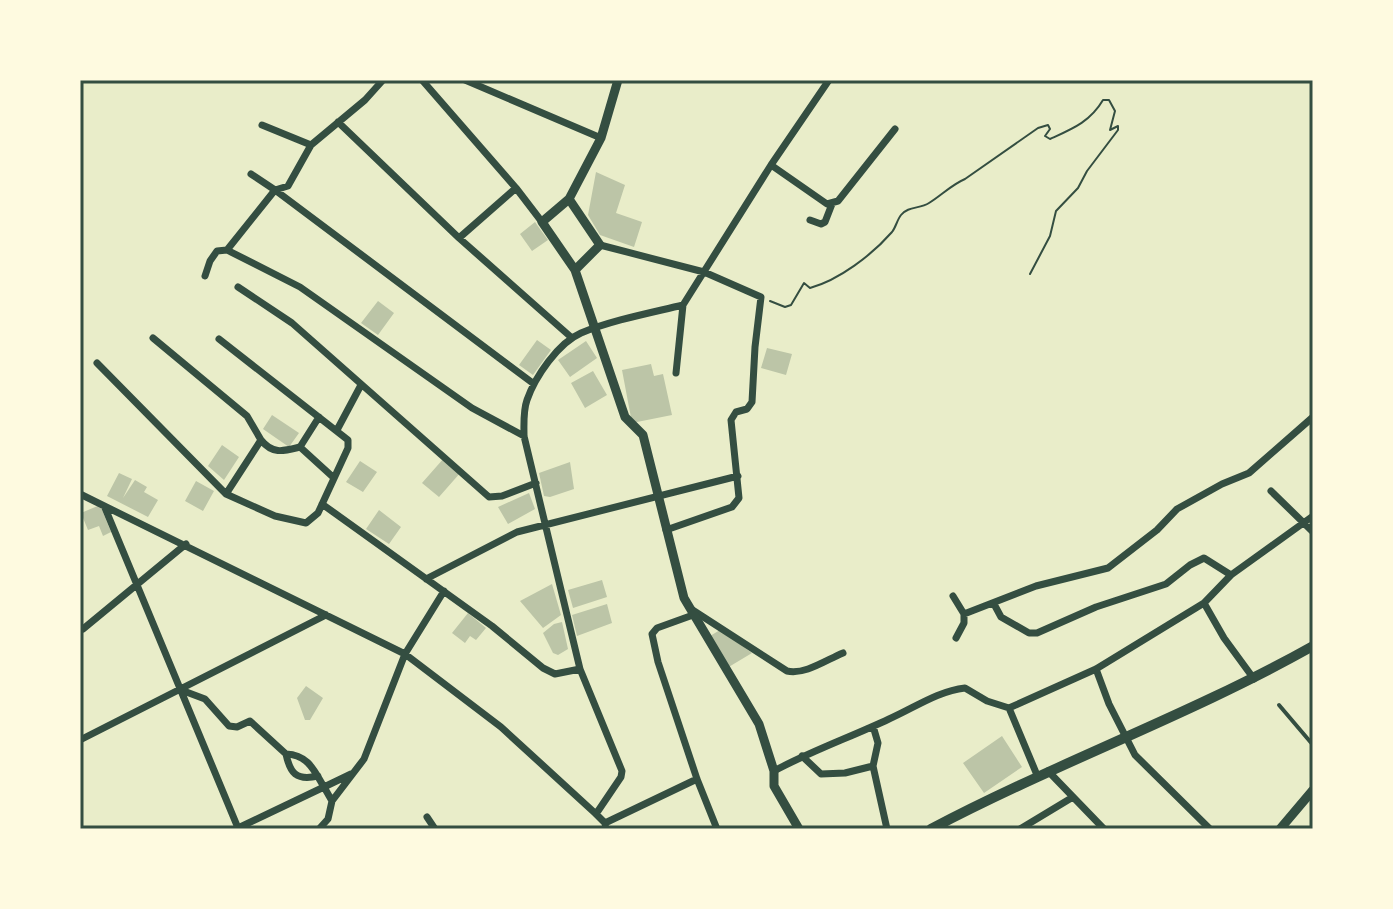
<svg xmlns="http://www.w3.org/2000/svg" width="1393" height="909" font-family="'Fira Sans',sans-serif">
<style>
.building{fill:#bcc5a7}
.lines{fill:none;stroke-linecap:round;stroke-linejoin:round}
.path{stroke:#344e41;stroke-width:2}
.service{stroke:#344e41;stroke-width:4}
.minor{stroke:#344e41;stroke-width:7}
.tertiary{stroke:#344e41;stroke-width:9}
.secondary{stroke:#344e41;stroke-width:10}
.neatline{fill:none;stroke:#344e41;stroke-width:3}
</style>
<rect width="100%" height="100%" fill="#e9edc9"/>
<path class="building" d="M596 172 625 185 616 213 642 222 634 247 600 235 588 215Z
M535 222 548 240 532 251 520 234Z
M378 301 394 313 378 335 361 323Z
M537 340 551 350 533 375 519 365Z
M586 341 597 358 570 377 558 360Z
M767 348 792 354 786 375 761 368Z
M651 364 654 376 663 374 672 415 632 423 622 370Z
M593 371 607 395 585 408 571 383Z
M272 415 299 433 289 447 263 429Z
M222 445 239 457 224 480 208 466Z
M444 458 461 472 439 497 422 483Z
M360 461 377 472 363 492 346 482Z
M570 462 574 489 550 497 544 496 539 473Z
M119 473 132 479 123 498 135 480 147 487 144 492 158 500 148 517 107 496Z
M196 481 214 491 203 511 185 501Z
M529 493 535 509 508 524 498 507Z
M100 505 111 532 103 536 99 526 88 530 81 513Z
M379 510 401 527 389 544 366 529Z
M602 580 607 597 573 608 568 590Z
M552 584 561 615 543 628 520 601Z
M607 604 612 623 577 636 572 615Z
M468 613 486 628 476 640 470 636 465 643 452 633Z
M562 622 568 649 558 655 553 653 543 633 554 624Z
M720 630 752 653 727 668 710 636Z
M306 686 323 698 310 720H305L297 698Z
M1002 736 1022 767 984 793 963 763Z"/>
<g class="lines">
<path class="path" d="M770 301 785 307 791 305 804 283 810 288C839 280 872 255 892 232 896 227 897 220 901 215 908 206 920 209 929 203 942 195 951 185 965 179L1038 128 1048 125 1050 129 1045 136 1050 139C1072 129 1090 122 1103 100H1109L1115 111 1110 130 1118 126V130L1087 171 1078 188 1056 211 1050 236 1030 274"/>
<path class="service" d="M1279 705 1313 745"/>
<path class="minor" d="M422 80 516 188 542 222
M465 80 601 138
M338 122 459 238 572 338
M262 125 311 145
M771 165 827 204 838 201 895 129
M251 174 275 190 534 384
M810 220 821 224 825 222 832 204
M459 238 516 188
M600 245 704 272 761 297 755 347 752 402 747 409 736 412 731 420 739 498 732 507 666 530
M227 250 300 287 472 408 524 436
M205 276 210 261 217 251 227 250 275 190 288 186 311 145 365 100 383 80
M238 287 292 323 489 497 502 496 536 483
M153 338 247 416 261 440 226 494
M97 363 226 494 275 516 306 523 318 513 348 448V440L219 339
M676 373 683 305
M337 430 361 385
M261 440C273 455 284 451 300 447L319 417
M300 447 334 478
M1271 491 1313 532
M80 494 405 654 501 727 596 814 605 823 606 829
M322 504 492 626 543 668 555 674 580 669
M105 508 238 828
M426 579 517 532 738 476
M953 596 964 614
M1204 603 1224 638 1254 679
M994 604 1001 617 1029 633H1037L1096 607 1166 584 1190 565 1204 558 1231 575
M691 609 787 671C805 675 826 660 843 653
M693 615 657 628 652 634 658 662 697 779 717 829
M83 629 186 544
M956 638 964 623V614L1036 586 1108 568 1157 530 1177 509 1222 484 1249 473 1313 417
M1096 669 1109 704 1135 755 1210 829
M181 690 205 699 229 726 237 727 250 721 286 754C308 755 314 770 324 787L351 774
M1009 708 1096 669 1204 603 1231 575 1313 516
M1009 708 1037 775
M873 726 878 743 873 766 887 829
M80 740 326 615
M286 754C290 773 296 781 318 776
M802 756 821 774 845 773 873 766
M774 771C811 751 851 737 889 719 914 708 938 691 965 688L987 701 1009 708
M1048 771 1104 829
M596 814 621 777 622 771 580 669 524 436C524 424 523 411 527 400 535 377 558 343 581 333 613 320 650 313 683 305L771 165 829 80
M427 817 435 829
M605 823 697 779
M236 829 324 787 332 801 364 759 405 654 444 591
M319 829 328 819 332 801
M1020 829 1073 797"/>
<path class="tertiary" d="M618 80 601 138 569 199 542 222 575 270 625 417 643 435 684 598 759 724 774 771V786L799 829
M569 199 600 245 575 270
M1280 829 1313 790"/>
<path class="secondary" d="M931 829C1056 763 1190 715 1313 646"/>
</g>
<rect width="1393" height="909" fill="none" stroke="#fefae0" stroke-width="164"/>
<rect x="82" y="82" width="1229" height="745" class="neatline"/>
</svg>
